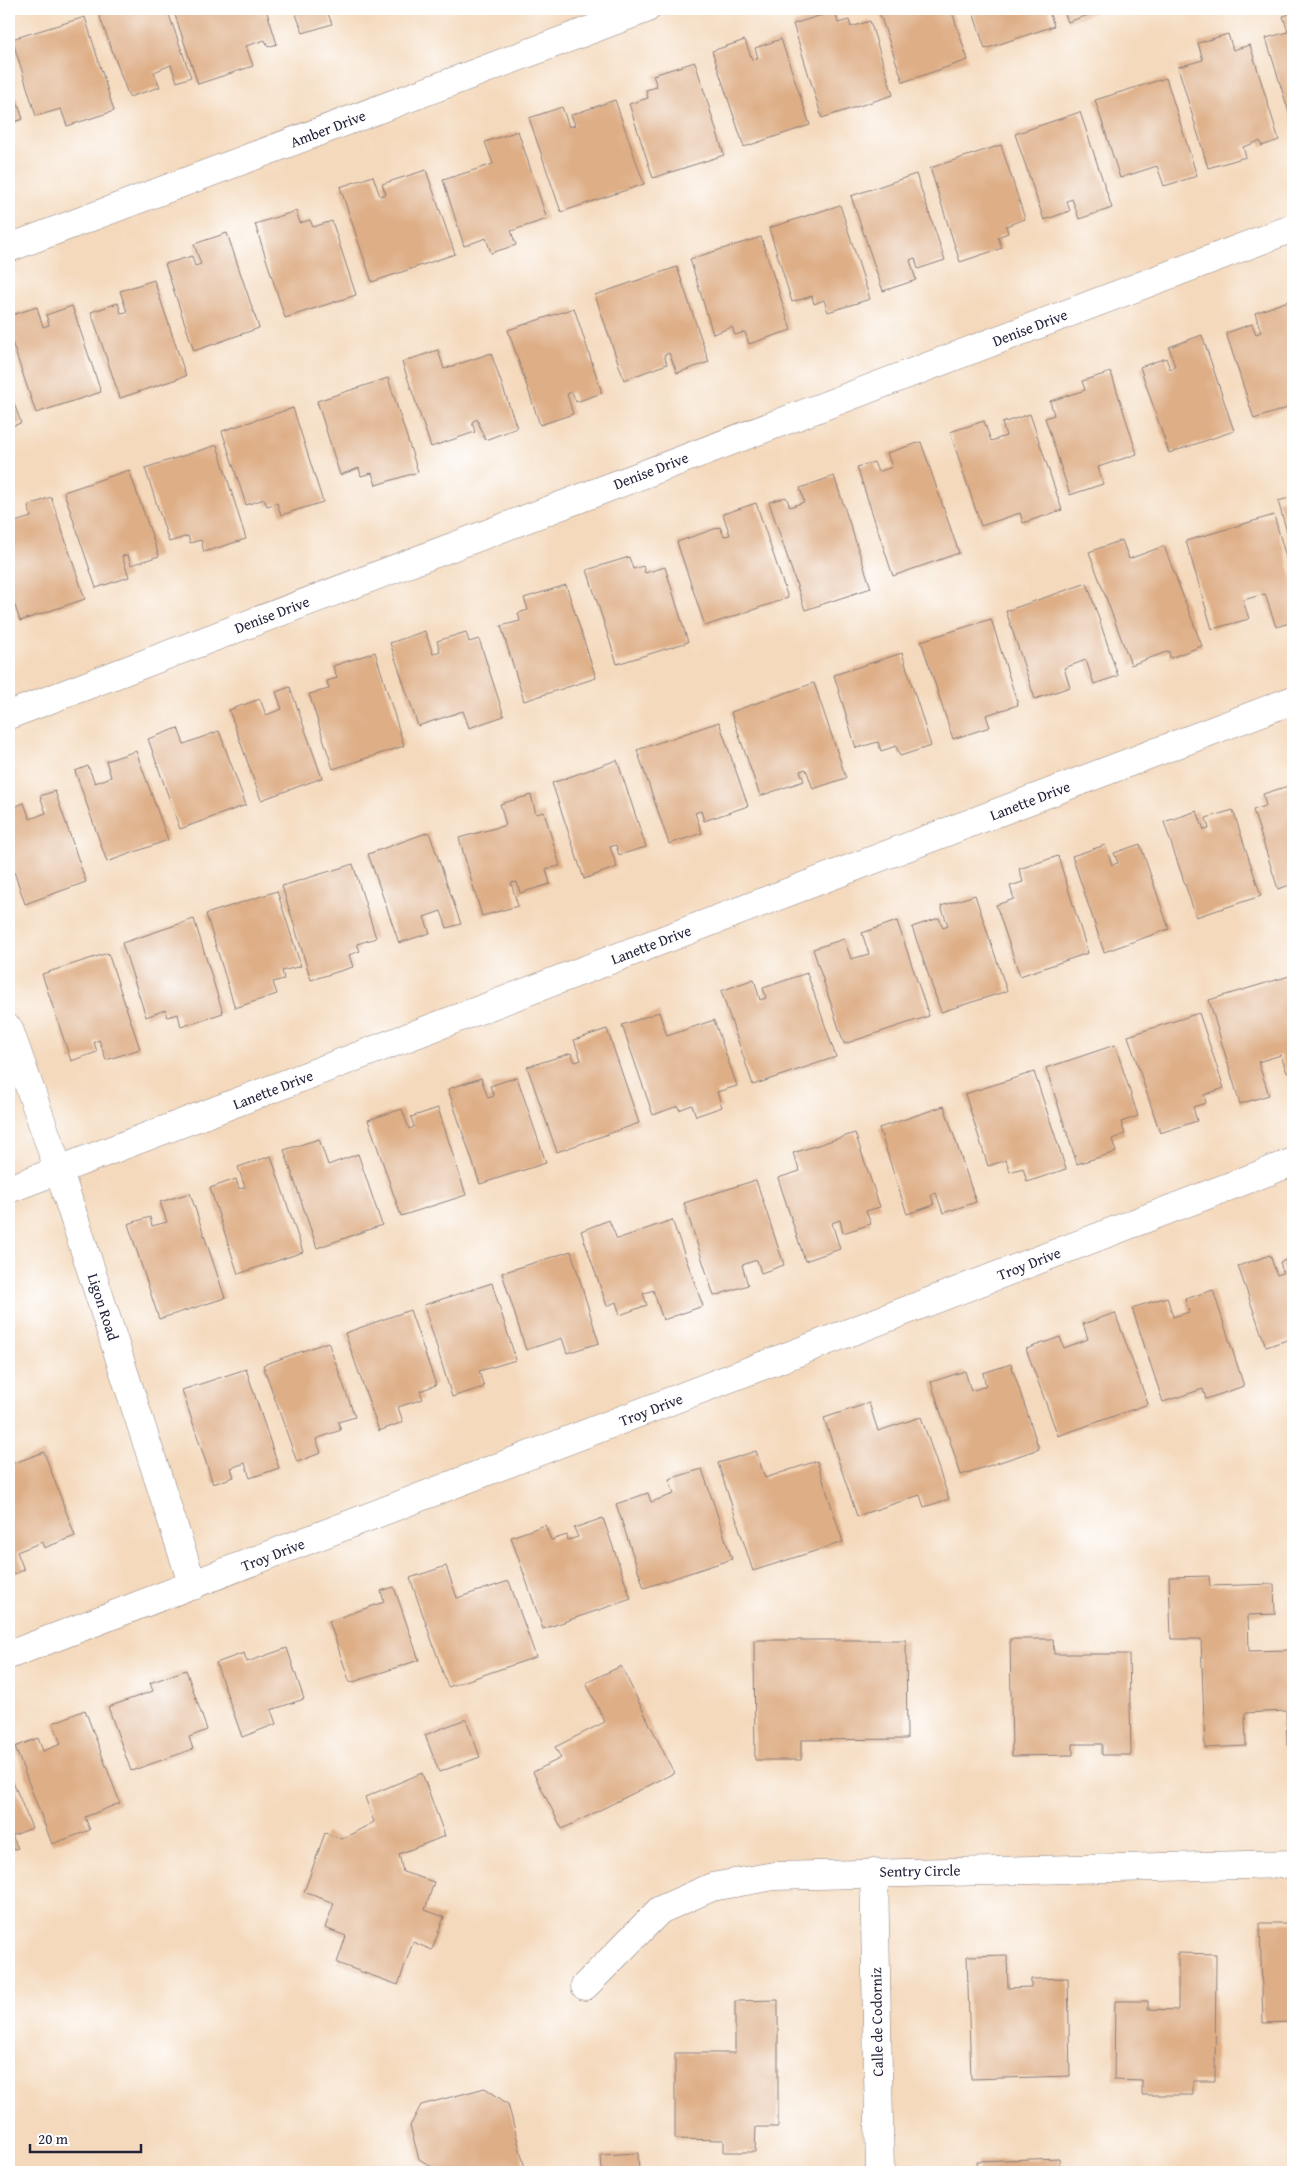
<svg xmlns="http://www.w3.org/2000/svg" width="1302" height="2181" font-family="'Gentium Book Plus',serif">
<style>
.building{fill:#deae86}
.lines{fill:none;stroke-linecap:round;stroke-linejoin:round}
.minor-casing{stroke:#8b7e7c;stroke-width:29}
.minor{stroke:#fff;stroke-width:28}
.labels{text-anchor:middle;stroke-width:4.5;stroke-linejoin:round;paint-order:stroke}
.street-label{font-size:15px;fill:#22223b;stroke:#fff}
</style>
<rect width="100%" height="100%" fill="#fff"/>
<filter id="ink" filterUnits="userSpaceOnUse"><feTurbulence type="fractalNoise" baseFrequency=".02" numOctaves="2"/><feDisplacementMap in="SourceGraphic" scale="10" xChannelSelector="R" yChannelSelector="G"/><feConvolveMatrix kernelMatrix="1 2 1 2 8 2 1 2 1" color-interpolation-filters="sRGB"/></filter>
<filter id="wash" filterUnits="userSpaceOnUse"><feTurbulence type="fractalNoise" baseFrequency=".0096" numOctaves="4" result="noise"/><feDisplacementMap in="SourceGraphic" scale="20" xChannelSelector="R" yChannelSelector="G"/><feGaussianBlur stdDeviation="1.12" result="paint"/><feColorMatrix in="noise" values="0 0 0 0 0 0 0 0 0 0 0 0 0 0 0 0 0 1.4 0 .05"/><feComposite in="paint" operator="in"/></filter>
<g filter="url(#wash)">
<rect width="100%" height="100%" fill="#f4d9bc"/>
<g id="blocks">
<path class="building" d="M97 9H167L191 77 177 82 171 65 154 72 160 87 129 97Z
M173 9H266L277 44 268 47 265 40 246 46 253 66 198 84Z
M294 9H326L332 24 303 33Z
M878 9H951L968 60 903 82Z
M972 9H1048L1054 26 985 49Z
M1063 9H1106L1068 22Z
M835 11 838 23 849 20 851 27 870 21 893 95 822 118 793 24Z
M1293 13V126L1266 38 1288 32 1283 16Z
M85 17 114 111 67 126 61 109 36 116 12 39Z
M1228 34 1233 50 1250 45 1279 140 1262 146 1260 141 1243 147 1246 157 1208 168 1178 67 1203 60 1198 43Z
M781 39 810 125 744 147 712 51 745 40 752 60 758 58 755 48Z
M695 62 724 155 653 178 629 104 648 98 646 90 657 87 653 75Z
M9 76 23 119 9 124Z
M1166 78 1197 176 1164 186 1157 166 1120 178 1095 100Z
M615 100 644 184 561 212 529 118 562 107 569 127 575 125 571 115Z
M1080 112 1112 208 1079 219 1072 199 1067 201 1070 211 1044 220 1015 134Z
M518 131 547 219 511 231 516 245 491 253 486 238 464 246 443 180 493 164 485 142Z
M1001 145 1025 219 1006 226 1008 233 998 237 1002 248 960 262 930 168Z
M426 170 455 254 372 282 340 187 373 176 380 196 386 194 382 184Z
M916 174 945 260 918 269 915 258 910 260 916 280 883 291 851 196Z
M840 205 870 299 828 312 824 300 814 304 812 296 792 302 769 228Z
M296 211 300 223 310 220 313 227 332 221 356 295 285 318 255 224Z
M227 233 259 328 194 351 165 264 192 256 195 266 201 264 194 244Z
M761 237 791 330 749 344 745 332 735 335 732 327 713 334 690 259Z
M677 267 709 362 677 373 669 353 664 355 667 364 624 380 595 295Z
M154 280 186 376 120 398 91 312 118 303 121 313 127 312 120 291Z
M1288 301 1293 317V406L1254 419 1226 333 1252 324 1256 334 1261 332 1255 313Z
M72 306 101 392 36 413 9 333V316L37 307 43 327 49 325 46 315Z
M574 308 602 393 576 402 572 392 567 394 573 414 540 425 508 330Z
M1202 335 1234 431 1169 453 1140 367 1166 358 1170 369 1175 367 1169 347Z
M438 350 444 369 491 353 517 428 485 440 477 419 472 422 475 432 431 447 402 362Z
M1111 372 1137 454 1098 467 1103 484 1070 495 1045 418 1054 415 1050 401 1085 390 1082 381Z
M388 378 418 472 376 485 372 473 361 476 359 468 340 475 317 401Z
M9 389 21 423 9 427Z
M293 408 323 502 281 515 277 503 267 506 264 499 246 505 222 431Z
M1030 414 1062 510 1023 523 1020 513 981 526 950 432 984 421 991 441 1006 436 1002 423Z
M921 442 959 553 893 576 857 467 874 462 878 472 892 467 887 453Z
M217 445 246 539 204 552 201 540 190 543 188 536 169 542 145 468Z
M129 470 159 556 131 565 128 555 122 556 129 577 96 588 64 492Z
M834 476 871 588 805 610 769 502 786 497 790 507 804 502 800 488Z
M51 497 85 599 20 621 9 588V524L31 517 28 506Z
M1293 497V553L1278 501Z
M756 503 788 598 705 626 677 542 720 527 724 536 730 535 723 514Z
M1274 515 1293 582V622L1276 627 1265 594 1243 600 1249 619 1212 629 1186 541Z
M1122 540 1129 559 1164 546 1202 646 1170 658 1169 651 1131 665 1089 552Z
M629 557 633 569 643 566 645 573 665 567 688 642 617 664 587 570Z
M1087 583 1118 676 1094 684 1086 660 1064 668 1070 687 1035 699 1006 611Z
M566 585 596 678 524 701 501 626 520 621 518 613 528 610 524 598Z
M991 619 1018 705 986 715 990 727 953 739 921 641Z
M425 631 433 654 440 651 437 641 466 632 469 642 479 639 504 716 469 728 463 711 418 726 390 643Z
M375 652 404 746 333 769 309 694 329 689 327 681 337 678 333 666Z
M902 653 931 746 900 756 896 746 881 751 878 742 856 748 834 675Z
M814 683 846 778 813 789 806 769 800 771 804 781 760 796 731 712Z
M290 687 322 778 261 800 229 710 260 699 266 715 282 709 276 692Z
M719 722 748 806 704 821 701 811 695 813 702 833 669 844 637 750Z
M178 728 184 744 219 731 246 805 180 829 148 739Z
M136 751 168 840 107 862 75 771 88 766 95 783 111 777 106 761Z
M617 760 646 847 619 855 616 845 610 847 617 867 584 879 552 783Z
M1288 786 1293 802V884L1278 889 1253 810 1266 806 1263 794Z
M55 791 86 882 25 904 9 857V809L24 803 30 819 46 813 40 796Z
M531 795 536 814 544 812 560 866 546 869 550 884 520 893 517 882 511 883 518 906 482 916 459 838 506 825 500 804Z
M1233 810 1261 896 1196 917 1164 822 1197 811 1204 830 1209 829 1206 818Z
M429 832 461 924 447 928 441 911 424 917 430 933 399 943 368 854Z
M1140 844 1169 929 1104 952 1072 856 1105 845 1112 865 1118 863 1114 853Z
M1058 856 1088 953 1020 976 996 905 1014 899 1010 886 1023 882 1019 869Z
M353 864 376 938 357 944 360 951 349 955 353 967 311 980 282 886Z
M277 891 301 966 282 971 284 979 273 982 277 994 235 1008 206 914Z
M975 895 1007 991 941 1012 912 927 939 918 943 928 948 926 941 906Z
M194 919 223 1013 181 1027 178 1014 167 1017 165 1010 146 1017 122 943Z
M897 921 929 1016 844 1044 813 949 844 939 851 959 869 954 862 933Z
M108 953 140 1049 106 1060 99 1040 94 1042 97 1052 71 1061 42 974Z
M807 973 836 1057 753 1085 721 991 754 979 760 1000 766 998 763 988Z
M1293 975V1071L1287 1073 1281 1055 1258 1062 1269 1095 1240 1104 1209 1000Z
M659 1012 667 1036 714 1020 737 1086 717 1092 722 1107 696 1116 692 1105 679 1110 678 1106 653 1115 622 1025Z
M1199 1013 1224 1088 1204 1095 1206 1103 1193 1107 1197 1121 1160 1133 1128 1036Z
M607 1029 639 1123 557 1152 527 1067 571 1053 575 1062 581 1060 574 1040Z
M1115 1045 1138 1116 1121 1122 1125 1134 1112 1139 1116 1152 1077 1164 1046 1068Z
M1034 1072 1066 1169 1027 1182 1023 1168 1010 1172 1006 1160 988 1166 965 1094Z
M517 1077 546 1163 480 1184 448 1089 481 1078 488 1098 494 1096 490 1086Z
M944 1106 976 1202 943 1213 936 1193 931 1195 934 1205 907 1214 879 1128Z
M438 1108 466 1195 401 1216 368 1120 402 1109 409 1129 414 1127 411 1117Z
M855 1133 880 1207 866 1211 871 1224 843 1233 840 1220 832 1223 840 1249 805 1261 778 1178 800 1171 793 1153Z
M319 1139 328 1165 358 1154 382 1225 317 1248 284 1150Z
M271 1156 303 1252 238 1274 210 1188 236 1179 239 1189 245 1187 238 1167Z
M756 1180 784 1265 761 1273 757 1260 742 1265 748 1285 714 1296 684 1203Z
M190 1193 225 1298 159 1319 128 1224 150 1217 152 1226 167 1222 160 1202Z
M609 1220 617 1239 672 1220 703 1306 663 1320 653 1290 643 1294 647 1305 620 1315 616 1302 607 1306 581 1231Z
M571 1251 599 1343 567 1353 562 1338 526 1350 502 1273Z
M1270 1255 1277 1275 1283 1273 1280 1262 1293 1258V1338L1266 1347 1238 1266Z
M492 1283 516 1360 479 1371 484 1387 452 1397 424 1305Z
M1213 1290 1244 1386 1206 1399 1203 1389 1163 1402 1132 1308 1167 1297 1173 1317 1189 1312 1185 1299Z
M410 1310 436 1385 420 1391 423 1399 398 1407 403 1422 379 1431 345 1333Z
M1115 1313 1148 1404 1058 1436 1026 1349 1060 1337 1064 1348 1088 1339 1083 1324Z
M328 1342 355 1417 338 1422 341 1430 316 1439 321 1453 297 1462 263 1365Z
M1011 1364 1039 1449 961 1475 931 1382 965 1371 971 1391 986 1386 983 1373Z
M246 1369 279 1468 250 1478 245 1463 231 1468 234 1477 213 1484 182 1390Z
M869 1403 878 1431 921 1417 949 1499 924 1507 920 1495 857 1516 824 1418Z
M756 1451 765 1478 817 1461 843 1542 753 1571 718 1463Z
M44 1452 75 1536 44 1548 42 1542 17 1552 24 1570 9 1576V1465Z
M702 1469 732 1559 644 1588 616 1504 648 1493 651 1502 674 1494 669 1479Z
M603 1518 631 1599 543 1629 511 1537 545 1525 551 1540 567 1535 568 1540 578 1537 574 1528Z
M446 1566 457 1598 509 1581 536 1657 448 1687 410 1578Z
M1209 1576 1210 1586 1274 1584 1275 1614 1248 1615 1249 1651 1288 1650 1293 1643V1745H1287L1286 1711 1245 1713 1246 1746 1205 1748 1201 1639H1171L1169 1577Z
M394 1587 419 1660 350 1683 329 1621 384 1602 381 1591Z
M1010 1639H1053L1054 1654H1129L1131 1755H1102V1744H1073V1755L1012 1756Z
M754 1640H906L907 1739 801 1740V1760H755Z
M287 1648 304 1699 271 1710 276 1724 242 1737 216 1663 244 1653 247 1662Z
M621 1666 674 1773 562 1829 533 1772 561 1758 555 1747 605 1722 586 1683Z
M186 1670 207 1730 189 1737 193 1749 131 1771 108 1707 153 1691 150 1683Z
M85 1710 120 1803 85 1817 90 1830 52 1844 15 1747 38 1738 43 1751 61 1744 53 1723Z
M466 1719 480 1757 439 1772 425 1735Z
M9 1772 32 1828 12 1836 18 1848 9 1852Z
M422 1773 445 1836 399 1854 403 1872 434 1882 425 1910 444 1917 432 1950 413 1942 398 1985 337 1963 346 1936 325 1928 334 1903 304 1892 325 1833 342 1839 374 1822 365 1797Z
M1260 1923H1293V2022L1263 2023Z
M1178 1953 1216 1954 1215 2081H1193V2095H1142V2081L1114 2080 1115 2001H1148V2009L1178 2010Z
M1007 1955 1008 1988 1031 1987V1979L1068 1978 1070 2076 971 2079 967 1956Z
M778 2000V2127H756L755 2152H724V2140L675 2139V2053H735V2001Z
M485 2088 508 2104 526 2172H440L419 2159 410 2126 421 2105Z
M638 2153 639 2172H602L601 2155Z
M1059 2158 1060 2172H978L977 2161Z"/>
</g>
</g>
<g filter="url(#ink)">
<use href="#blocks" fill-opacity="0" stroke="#8b7e7c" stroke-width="1"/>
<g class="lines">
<g class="minor-casing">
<path id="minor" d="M9 248 646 9
M9 715 1293 228
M9 1029 59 1171 193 1586
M9 1189 1293 700
M9 1655 1293 1162
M874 1872 880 2172
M585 1986 660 1910 712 1887 774 1876 1293 1864"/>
</g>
<use href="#minor" class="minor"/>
</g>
</g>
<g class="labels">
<g class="street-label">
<text transform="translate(328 129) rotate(-21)" y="5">Amber Drive</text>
<text transform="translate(1030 328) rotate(-21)" y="5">Denise Drive</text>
<text transform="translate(651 471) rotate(-21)" y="5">Denise Drive</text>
<text transform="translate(272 615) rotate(-21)" y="5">Denise Drive</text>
<text transform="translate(1030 801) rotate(-21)" y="5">Lanette Drive</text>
<text transform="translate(651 945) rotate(-21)" y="5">Lanette Drive</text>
<text transform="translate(273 1090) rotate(-21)" y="5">Lanette Drive</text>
<text transform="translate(1029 1264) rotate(-21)" y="5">Troy Drive</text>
<text transform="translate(103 1307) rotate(72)" y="5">Ligon Road</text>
<text transform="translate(651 1410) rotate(-21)" y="5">Troy Drive</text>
<text transform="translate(273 1555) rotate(-21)" y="5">Troy Drive</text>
<text transform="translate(920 1871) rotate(-1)" y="5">Sentry Circle</text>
<text transform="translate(877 2022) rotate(-91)" y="5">Calle de Codorniz</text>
</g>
</g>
<rect width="1302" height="2181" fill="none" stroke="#fff" stroke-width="30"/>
<path d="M30 2144v8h111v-8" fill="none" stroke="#22223b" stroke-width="2.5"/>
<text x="38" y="2144" font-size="15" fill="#22223b" stroke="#ffffff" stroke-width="4" paint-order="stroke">20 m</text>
</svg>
